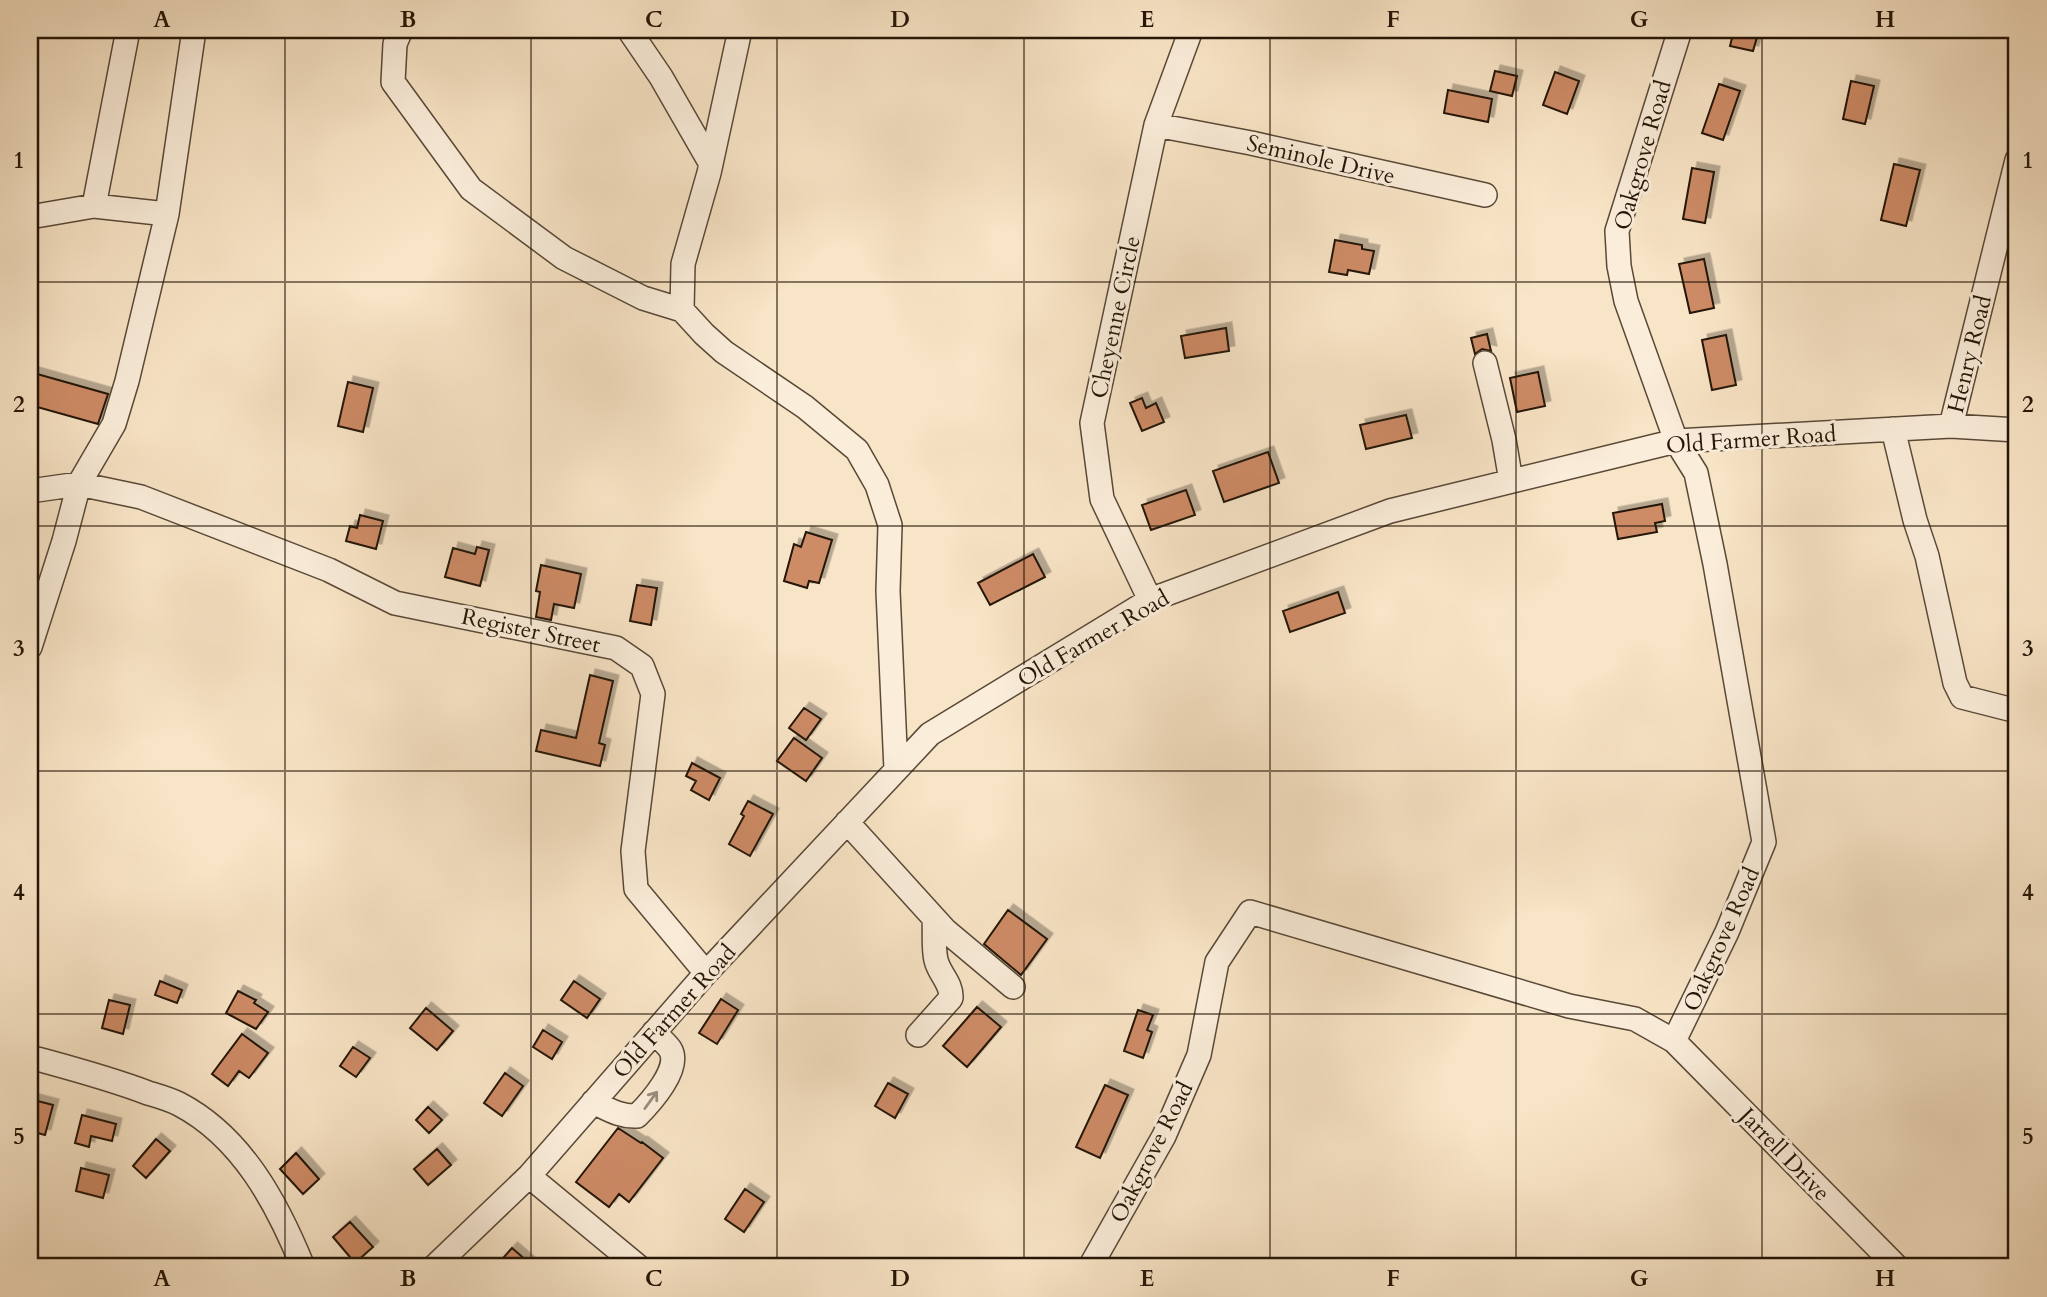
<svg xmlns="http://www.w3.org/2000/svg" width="2047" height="1297" font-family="Cardo,serif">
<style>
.building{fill:#cd8b66;stroke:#241507;stroke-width:2;filter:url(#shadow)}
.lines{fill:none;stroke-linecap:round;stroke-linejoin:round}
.minor-casing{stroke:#594937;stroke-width:26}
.minor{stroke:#faedda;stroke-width:23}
.oneway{stroke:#9a8c7b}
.grid{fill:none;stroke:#241507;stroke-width:2;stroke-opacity:0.55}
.labels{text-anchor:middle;stroke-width:6;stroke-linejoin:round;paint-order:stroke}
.street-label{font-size:23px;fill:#241507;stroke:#faedda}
.neatline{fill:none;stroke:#241507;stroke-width:2.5}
.grid-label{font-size:23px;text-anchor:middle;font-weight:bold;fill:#241507}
</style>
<defs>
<filter id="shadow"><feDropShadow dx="5.5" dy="-5.5" stdDeviation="0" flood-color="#0004"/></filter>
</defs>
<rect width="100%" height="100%" fill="#f8e4c6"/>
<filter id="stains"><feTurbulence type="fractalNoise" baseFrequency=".00286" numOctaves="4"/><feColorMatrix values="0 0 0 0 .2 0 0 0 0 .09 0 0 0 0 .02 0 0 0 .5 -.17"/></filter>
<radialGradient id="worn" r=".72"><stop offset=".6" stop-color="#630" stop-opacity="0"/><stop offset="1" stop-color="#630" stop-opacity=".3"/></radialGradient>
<path class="building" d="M1734 30H1759L1753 51 1730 46Z
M1495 71 1517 76 1512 96 1490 91Z
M1555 72 1579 81 1567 114 1543 105Z
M1851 81 1874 86 1865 124 1843 119Z
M1719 84 1740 91 1723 140 1702 133Z
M1448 90 1492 99 1488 122 1444 113Z
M1894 164 1920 170 1906 226 1881 220Z
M1692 168 1714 172 1705 223 1683 219Z
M1335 240 1362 245V249L1374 251 1369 274 1348 270 1347 275 1329 272Z
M1704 259 1714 308 1690 313 1679 264Z
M1226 328 1229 351 1185 358 1181 336Z
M1487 334 1491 351 1482 349 1475 354 1471 338Z
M1726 335 1736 385 1712 390 1702 340Z
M30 372 108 394 98 424 30 405Z
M1538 372 1545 406 1517 412 1510 378Z
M348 382 373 388 363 432 338 426Z
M1142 398 1146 408 1156 403 1164 422 1142 431 1130 403Z
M1406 415 1412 438 1366 449 1360 425Z
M1268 452 1279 483 1224 502 1213 471Z
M1186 490 1195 515 1151 530 1142 505Z
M1662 504 1665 521 1655 523 1657 532 1618 539 1613 513Z
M360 515 383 521 376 549 346 541 350 526 357 528Z
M806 532 832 540 819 583 809 581 807 588 784 581 794 544 801 547Z
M477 547 489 550 480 586 445 577 453 548 475 554Z
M1033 554 1045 577 990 605 978 583Z
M541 565 581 574 574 608 554 604 551 620 536 617 540 592 536 591Z
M637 585 657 588 651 625 630 621Z
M1338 592 1345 613 1290 632 1283 611Z
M590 675 613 681 599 743 605 745 600 766 536 751 541 730 576 738Z
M804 708 821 719 806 740 789 728Z
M794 738 822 758 806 781 777 761Z
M692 763 720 778 709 800 691 790 696 781 686 776Z
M748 801 773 814 750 856 729 844 744 816 741 814Z
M1008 910 1047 939 1021 975 984 944Z
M160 981 182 990 177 1003 155 995Z
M574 981 600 999 587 1018 561 1000Z
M238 991 256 1000 254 1003 268 1012 256 1029 226 1013Z
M721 999 738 1010 717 1044 699 1033Z
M109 1000 130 1005 123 1034 102 1028Z
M977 1007 1001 1027 967 1067 943 1046Z
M426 1008 453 1031 437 1050 410 1028Z
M1138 1010 1153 1015 1147 1030 1152 1032 1143 1058 1124 1051Z
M543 1030 562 1042 552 1059 533 1047Z
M242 1034 268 1053 249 1078 239 1071 228 1086 212 1074Z
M353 1047 370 1058 356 1077 340 1066Z
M505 1073 523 1086 502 1116 484 1103Z
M888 1083 908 1094 895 1118 875 1106Z
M1105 1085 1128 1095 1100 1158 1076 1147Z
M30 1099 53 1105 45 1135 30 1131Z
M428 1107 442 1120 429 1133 416 1120Z
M82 1115 116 1124 112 1141 91 1136 89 1147 75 1143Z
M618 1128 641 1143 642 1142 663 1158 629 1202 619 1194 609 1207 576 1182Z
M156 1139 170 1151 146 1178 133 1166Z
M437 1149 451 1165 428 1185 414 1169Z
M296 1153 319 1179 303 1194 280 1169Z
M81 1168 109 1175 103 1198 76 1191Z
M745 1189 764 1202 744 1232 725 1219Z
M350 1222 373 1247 355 1263 333 1237Z
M512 1248 534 1267H495Z"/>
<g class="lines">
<g class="minor-casing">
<path id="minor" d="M401 30 395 44 393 82 471 189 564 258 643 298 682 310
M629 30 661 77 711 164
M740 30 709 173 683 264 682 310 704 334 724 352 805 407 857 450 877 485 890 525 888 591 896 770
M1156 125 1251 143 1485 195
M167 214 194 30
M30 217 94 206 128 30
M1485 363 1504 440 1511 481
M1951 426 2017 160
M1893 429 1915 520 1927 556 1955 683 1962 697 2017 711
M30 491 79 484 141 497 329 570 395 603 616 648 642 666 653 694 633 851 636 889 706 973
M1150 600 1102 499 1092 423 1156 125 1191 30
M30 647 64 541 79 484 114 424 127 381 167 214 94 206
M847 822 945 930 1013 987
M918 1035 951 998C952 983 939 974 936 960 933 947 935 932 934 918
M1674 1041 1727 932 1764 842 1715 564 1696 473 1676 441 1626 301 1619 266 1617 231 1680 30
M30 1057C70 1068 109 1078 148 1093 158 1096 169 1099 179 1104 242 1137 277 1203 303 1267
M593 1102C608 1109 620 1117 637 1116 650 1103 682 1068 670 1049 666 1043 659 1038 654 1032
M529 1176 639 1267
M434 1267 529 1176 706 973 930 734 1150 600 1390 511 1676 441 1951 426 2017 430
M1090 1267 1164 1136 1199 1055 1217 962 1250 912 1569 1006 1635 1019 1674 1041 1897 1267"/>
</g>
<use href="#minor" class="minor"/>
</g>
<defs><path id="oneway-shaft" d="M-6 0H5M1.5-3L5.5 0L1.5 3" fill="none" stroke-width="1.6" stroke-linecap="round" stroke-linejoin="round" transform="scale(1.75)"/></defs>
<use class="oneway" href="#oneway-shaft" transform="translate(651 1100) rotate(-54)"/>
<path class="grid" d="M285 30V1267M531 30V1267M777 30V1267M1024 30V1267M1270 30V1267M1516 30V1267M1762 30V1267M30 282H2017M30 526H2017M30 771H2017M30 1014H2017"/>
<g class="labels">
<g class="street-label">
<text transform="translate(1642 155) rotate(-74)" y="8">Oakgrove Road</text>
<text transform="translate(1321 159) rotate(13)" y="8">Seminole Drive</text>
<text transform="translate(1115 317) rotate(-78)" y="8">Cheyenne Circle</text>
<text transform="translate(1969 354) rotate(-76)" y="8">Henry Road</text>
<text transform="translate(1751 439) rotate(-4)" y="8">Old Farmer Road</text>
<text transform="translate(531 630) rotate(12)" y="8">Register Street</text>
<text transform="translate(1093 638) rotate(-30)" y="8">Old Farmer Road</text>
<text transform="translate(1721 939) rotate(-66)" y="8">Oakgrove Road</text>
<text transform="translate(674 1011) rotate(-48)" y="8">Old Farmer Road</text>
<text transform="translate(1151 1152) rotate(-63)" y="8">Oakgrove Road</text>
<text transform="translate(1785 1154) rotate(46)" y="8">Jarrell Drive</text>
</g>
</g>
<rect width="2047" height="1297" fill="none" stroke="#f8e4c6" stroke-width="77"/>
<rect x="38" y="38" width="1970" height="1220" class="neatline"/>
<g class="grid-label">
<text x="162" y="27">A</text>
<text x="408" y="27">B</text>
<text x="654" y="27">C</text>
<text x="900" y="27">D</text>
<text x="1147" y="27">E</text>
<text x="1393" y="27">F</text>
<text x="1639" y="27">G</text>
<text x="1885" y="27">H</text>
<text x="19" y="168">1</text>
<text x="2028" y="168">1</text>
<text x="19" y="412">2</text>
<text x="2028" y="412">2</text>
<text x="19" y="656">3</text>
<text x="2028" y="656">3</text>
<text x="19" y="900">4</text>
<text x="2028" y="900">4</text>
<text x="19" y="1144">5</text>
<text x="2028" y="1144">5</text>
<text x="162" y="1286">A</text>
<text x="408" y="1286">B</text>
<text x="654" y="1286">C</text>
<text x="900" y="1286">D</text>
<text x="1147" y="1286">E</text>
<text x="1393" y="1286">F</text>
<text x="1639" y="1286">G</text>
<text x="1885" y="1286">H</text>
</g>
<rect width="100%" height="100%" filter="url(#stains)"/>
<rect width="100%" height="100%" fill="url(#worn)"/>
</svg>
